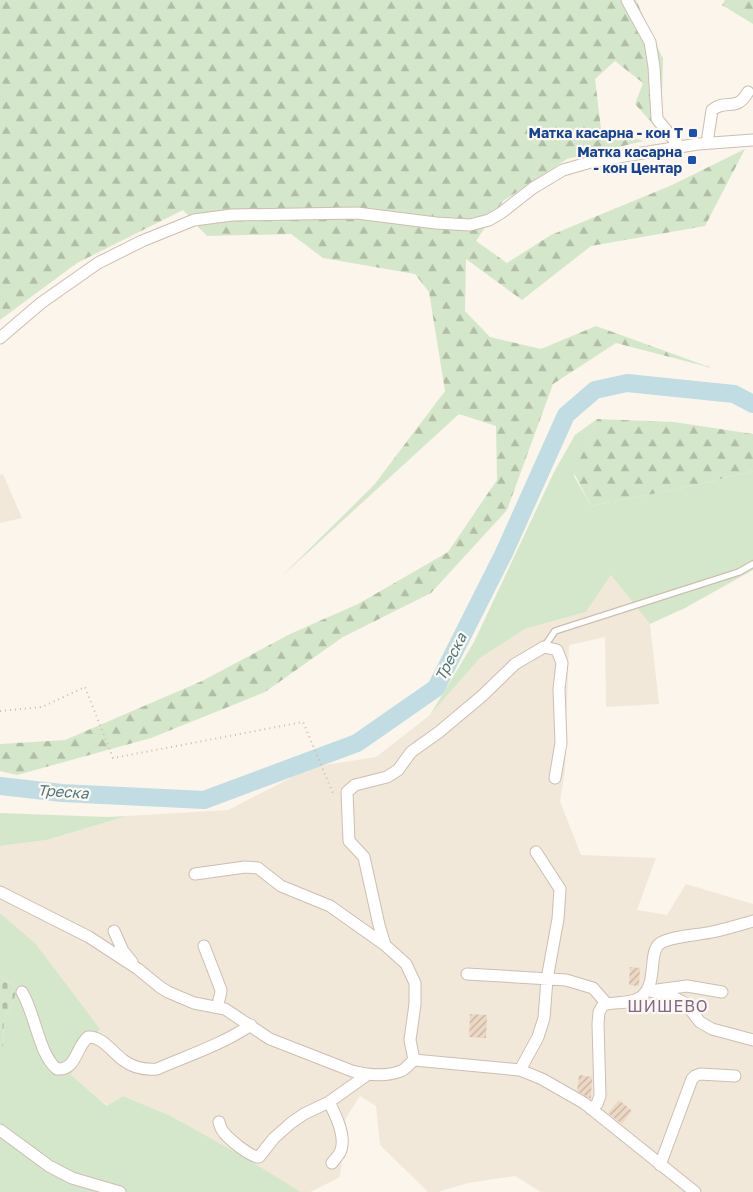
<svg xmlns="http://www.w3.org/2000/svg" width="753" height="1192" font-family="'Golos Text',sans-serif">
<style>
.residential{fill:#f2e8da}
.green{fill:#d5e7ca}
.forest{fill:url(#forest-firs)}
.cemetery{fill:url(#cemetery-stones)}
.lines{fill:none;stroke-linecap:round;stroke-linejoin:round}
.river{stroke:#c1dce3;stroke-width:18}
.building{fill:url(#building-hatch)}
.lane-casing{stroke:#ccbeb1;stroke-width:8}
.street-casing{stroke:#ccbeb1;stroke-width:13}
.path{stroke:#d3baa8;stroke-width:2;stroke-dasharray:1 4;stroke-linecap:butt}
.lane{stroke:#fff;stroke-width:5.5}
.street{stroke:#fff;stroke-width:11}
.transit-dot{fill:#1a4fb4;stroke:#fdf9f1;stroke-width:2}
.labels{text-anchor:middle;stroke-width:4.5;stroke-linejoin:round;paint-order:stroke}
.transit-label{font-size:14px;font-weight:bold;fill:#164399;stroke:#fdf9f1;text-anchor:end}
.water-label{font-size:15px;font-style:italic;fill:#4c7884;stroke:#fdf9f1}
.quarter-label{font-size:16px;letter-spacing:1px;fill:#83688e;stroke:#fdf9f1}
</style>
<defs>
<pattern id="forest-firs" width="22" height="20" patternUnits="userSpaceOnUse" patternTransform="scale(1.25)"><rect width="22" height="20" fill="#d5e7ca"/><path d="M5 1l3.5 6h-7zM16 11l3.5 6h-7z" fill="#b1bea6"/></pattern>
<pattern id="cemetery-stones" width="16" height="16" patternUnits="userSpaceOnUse" patternTransform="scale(1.25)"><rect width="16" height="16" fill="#d5e7ca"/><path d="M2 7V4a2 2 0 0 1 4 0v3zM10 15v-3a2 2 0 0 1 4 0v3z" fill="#b1bea6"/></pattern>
<pattern id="building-hatch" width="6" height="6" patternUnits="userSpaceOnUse" patternTransform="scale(1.25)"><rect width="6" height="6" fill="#edd7c5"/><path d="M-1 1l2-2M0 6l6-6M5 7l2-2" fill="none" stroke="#c4b2a2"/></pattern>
</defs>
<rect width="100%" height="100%" fill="#fbf5eb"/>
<path class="residential" d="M3 474 22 518 0 523V475Z
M611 575 650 624 659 704 606 707 605 637 569 645 565 770 560 801 581 855 656 858 637 910 667 915 686 884 753 904V1192H541L515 1176 468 1183 438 1192H428L380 1145 376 1106 360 1096 346 1118 340 1177 310 1192H301L171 1116 123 1096 108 1106 70 1075 87 1042 35 943 0 913V846L47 840 127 816 228 810 312 767 376 757 430 715 480 658 525 629 586 612Z"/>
<path class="green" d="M597 419 574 476 591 506 683 488 753 471V570L685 608 650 624 611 575 586 612 525 629 480 658 430 715 474 642 554 472 575 435Z
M0 813 108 817 127 816 47 840 0 846Z
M0 913 35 943 100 1029 87 1042 71 1075 107 1106 123 1096 171 1116 242 1156 301 1192H0V1046H3L4 1019 13 1004 17 987 0 977Z"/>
<path class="forest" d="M0 0H636L663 59 661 133 635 104 643 83 615 61 595 79 601 129 644 141 567 159 503 201 476 241 507 263 551 235 672 185 745 149 705 226 591 246 522 300 466 259 465 311 490 337 541 349 596 326 712 368 616 343 553 384 507 510 431 593 343 637 265 692 151 738 17 775 0 771V744L65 740 202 681 290 634 358 604 448 552 497 480 496 426 459 414 281 577 374 485 445 391 429 292 415 274 323 258 291 234 207 236 183 210 77 263 0 320Z
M725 0H753V24L722 5Z
M597 419 674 422 753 434V471L683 488 591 506 574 473Z"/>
<path class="cemetery" d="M0 977 17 987 13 1004 4 1019 3 1047 0 1046Z"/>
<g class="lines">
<path class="river" d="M0 786 62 793 204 800 357 743 436 688 504 553 566 415 595 390 627 383 734 394 753 404"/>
</g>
<path class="building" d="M630 967 640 968 639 986 629 985Z
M470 1014 487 1015 486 1038 469 1037Z
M579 1075 592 1077 591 1099 577 1091Z
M619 1100 632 1111 622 1124 608 1113Z"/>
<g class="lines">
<g class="lane-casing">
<path id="lane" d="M544 647 555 631 739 572 753 564"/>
</g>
<g class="street-casing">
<path id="street" d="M627 0 650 42 654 67 657 119 680 147
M707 143 712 110C727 98 736 113 748 92
M0 338 41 303 98 263 142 241 194 220 232 215 357 213 436 223 470 225 489 220 501 213 533 188 563 170 591 162 624 156 698 144 753 140
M195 874 245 867 258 868 281 886 330 906 385 945
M0 892 89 937 138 969 160 987 168 992 194 1003 225 1009 270 1039 352 1071C368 1075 386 1077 401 1071 406 1069 410 1063 414 1060L520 1070 542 1079 584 1103 695 1192
M114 931 123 951 132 962
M204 946 221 990C221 996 218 1000 218 1006
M467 974 566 980 593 988 607 1004
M647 990 675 998 685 1003 700 1022 712 1029 753 1040
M657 990 687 986 722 992
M22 992C35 1013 39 1055 57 1069 76 1071 76 1047 88 1037 102 1036 112 1052 123 1060 132 1067 145 1070 157 1069 189 1055 221 1045 251 1025
M414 1060 410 1040 415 1004V983L406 964 385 945 379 925 364 857 349 841 347 792 355 785 387 777 398 770 411 752 439 732 482 696 515 664 544 647 557 650 562 663 559 689 561 743 555 778
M520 1070 538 1037 544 1018 547 979 558 919 560 889 536 852
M329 1102C335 1114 346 1135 341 1150 340 1154 335 1159 332 1163
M591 1109 597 1104 600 1096 598 1024 599 1012 603 1005C615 1001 630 1005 641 997 658 984 648 954 659 944 669 936 699 935 712 932 726 929 739 925 753 921
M219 1122C220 1125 220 1127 222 1130 227 1138 250 1157 259 1157L274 1138 291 1123 304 1114 329 1102 367 1075
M0 1130 49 1166 72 1178 120 1192
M660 1165 692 1079 695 1076 700 1074 735 1076"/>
</g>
<path class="path" d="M0 711 42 707 85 687 113 758 303 722 332 791 333 793 336 792"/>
<use href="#lane" class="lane"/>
<use href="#street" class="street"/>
</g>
<g class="transit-dot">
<rect x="688" y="128" width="10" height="10" rx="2.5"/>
<rect x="687" y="155" width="10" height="10" rx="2.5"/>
</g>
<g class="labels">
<g class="transit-label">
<text x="683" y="138">Матка касарна - кон Т</text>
<text x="682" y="157">Матка касарна<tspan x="682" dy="16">- кон Центар</tspan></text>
</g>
<g class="water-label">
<text transform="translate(451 657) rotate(-63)" y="5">Треска</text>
<text transform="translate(63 792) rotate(4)" y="5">Треска</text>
</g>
<g class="quarter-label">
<text x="668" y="1012">ШИШЕВО</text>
</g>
</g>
</svg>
